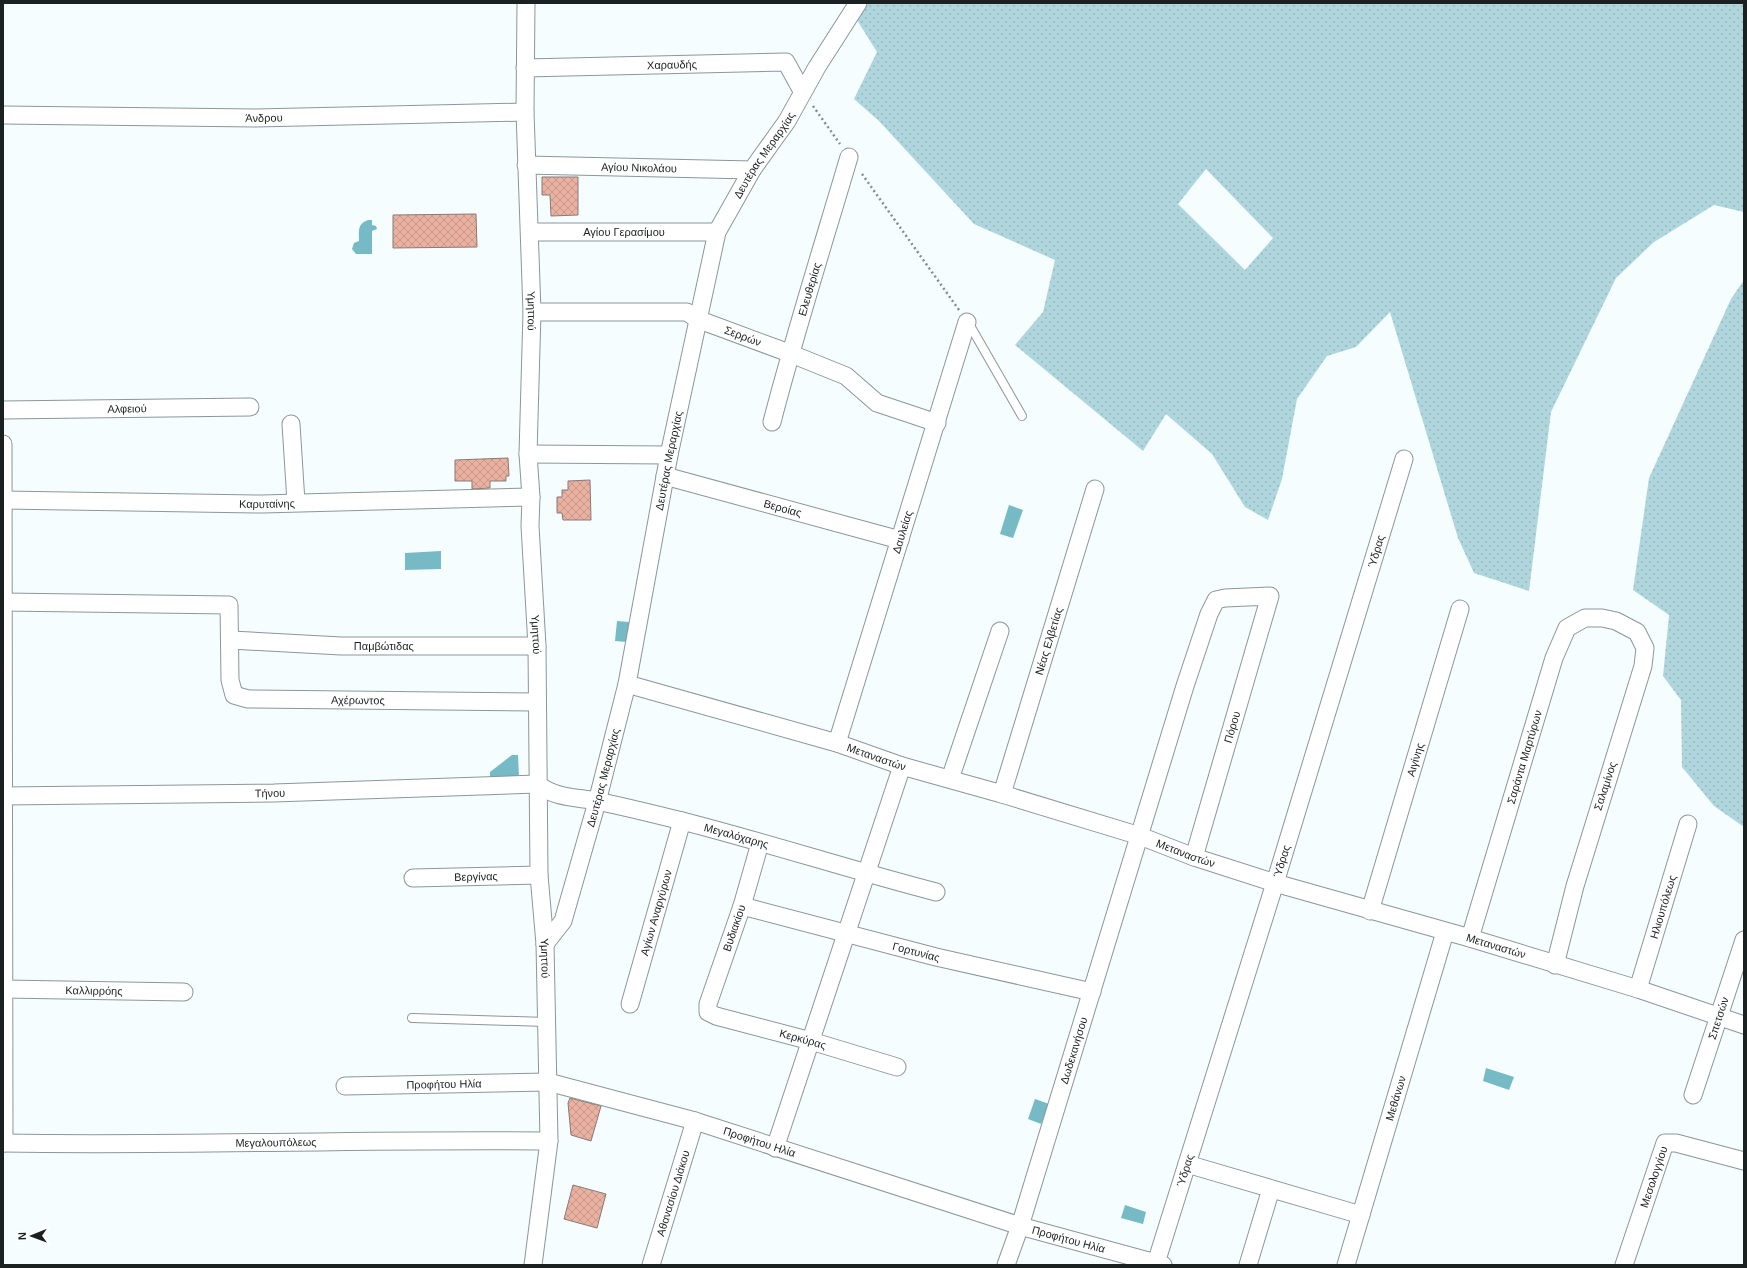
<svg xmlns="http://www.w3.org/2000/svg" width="1747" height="1268" font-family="Helvetica,sans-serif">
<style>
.green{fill:url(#green-dots);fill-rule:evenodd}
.water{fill:#75bac5}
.building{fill:url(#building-cross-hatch);stroke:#867b78}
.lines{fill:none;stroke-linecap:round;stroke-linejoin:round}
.service-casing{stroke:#8b9799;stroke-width:10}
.minor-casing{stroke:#8b9799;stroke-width:19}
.path{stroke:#858c8c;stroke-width:2.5;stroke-dasharray:2 3;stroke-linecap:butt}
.service{stroke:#fff;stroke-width:8}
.minor{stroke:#fff;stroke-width:17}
.labels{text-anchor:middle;stroke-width:3;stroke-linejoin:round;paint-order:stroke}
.street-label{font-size:11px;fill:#1b2020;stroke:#fff}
</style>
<defs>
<pattern id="green-dots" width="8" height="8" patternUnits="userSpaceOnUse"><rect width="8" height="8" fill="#afd6dd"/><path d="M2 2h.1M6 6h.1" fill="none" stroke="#96b7bd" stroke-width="1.8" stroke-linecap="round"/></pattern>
<pattern id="building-cross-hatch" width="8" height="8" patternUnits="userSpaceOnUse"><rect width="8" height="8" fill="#eab1a1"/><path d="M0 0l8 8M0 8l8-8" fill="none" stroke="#c8988a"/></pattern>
</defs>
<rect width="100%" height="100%" fill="#f5fdfe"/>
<path class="green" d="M868 3H1744V212L1714 205 1654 242 1616 278 1551 412 1529 591 1474 573 1458 538 1390 312 1356 347 1327 356 1297 399 1282 479 1268 520 1245 507 1212 454 1166 414 1143 451 1015 345 1043 312 1055 260 974 224 879 121 854 99 877 52 857 20ZM1206 169 1273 238 1245 270 1178 204Z
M1744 280V827L1714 806 1682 767 1681 700 1663 676 1669 615 1633 590 1649 478 1731 299Z"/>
<path class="water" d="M368 220H372V225L376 226 377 229 372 231V254H356L352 249 354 243 359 241C359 231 357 224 368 220Z
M1009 505 1023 510 1013 538 1000 534Z
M441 551V569L405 570V553Z
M617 621 629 622 627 642 615 641Z
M512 755H518L519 777 490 779V772Z
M1486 1068 1514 1077 1509 1090 1483 1081Z
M1035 1099 1049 1104 1041 1124 1028 1119Z
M1125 1205 1146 1212 1143 1224 1121 1218Z"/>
<path class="building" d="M542 177H578V215L551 216 550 195H542Z
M476 214 477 247 393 248V215Z
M508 458 509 476H506V481H490V488L472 489V481H455V460Z
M590 480 591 520H563L562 513H557V497H562V490H568V481Z
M570 1098 601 1106 591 1141 571 1135 568 1103Z
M573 1185 606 1194 597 1228 564 1219Z"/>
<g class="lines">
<g class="service-casing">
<path id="service" d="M968 322 1022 416
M412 1018 546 1022"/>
</g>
<g class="minor-casing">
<g id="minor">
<path id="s1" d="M526 3 525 112 532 312 528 454 531 497 530 526 537 646 539 875 545 944 549 1141 533 1265"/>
<path id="s2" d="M525 68 786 62 802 91"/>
<path id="s3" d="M3 115 256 118 525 112"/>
<path id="s4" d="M526 165 752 170"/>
<path id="s5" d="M530 232H717"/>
<path id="s6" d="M532 312H687L697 319 789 353 846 376 877 403 937 423"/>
<path id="s7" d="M3 410 250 407"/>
<path id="s8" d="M772 422C795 333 823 245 849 157"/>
<path d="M291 424 296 502"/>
<path d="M3 444 4 1143"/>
<path d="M528 454 669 455"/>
<path id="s9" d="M665 476 900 540"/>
<path id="s10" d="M3 500 262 504 531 497"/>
<path id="s11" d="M3 602 229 605 230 680 234 695 248 699 537 702"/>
<path id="s12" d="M231 640 341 646H537"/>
<path id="s13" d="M627 684 837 743 902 766 1002 794 1140 836 1194 857 1275 883 1470 938 1638 989 1744 1025"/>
<path id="s14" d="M837 743 967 322"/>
<path d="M950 779 1000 631"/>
<path id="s15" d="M1002 794 1095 489"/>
<path id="s16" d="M3 796 274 793 537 784C555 798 575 797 597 801 625 807 654 814 682 821 768 843 851 870 936 892"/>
<path id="s17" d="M760 843 742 906 708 1004V1012L716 1016 811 1041 897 1067"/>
<path id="s18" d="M413 878 539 875"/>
<path id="s19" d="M742 906 936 957 1092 992"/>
<path id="s20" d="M1370 911 1460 609"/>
<path id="s21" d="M1470 938 1554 658 1567 628 1585 618H1602L1616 621 1637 632 1645 648 1643 666 1575 886 1555 965"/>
<path id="s22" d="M545 944 563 921 597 802 627 684 669 455 717 232 752 170 787 121 817 67 858 3"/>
<path id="s23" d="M4 989 184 992"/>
<path id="s24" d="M1638 989 1688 824"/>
<path id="s25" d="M630 1004 682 821"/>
<path id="s26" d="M345 1086 548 1082 695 1121 1020 1226 1163 1265"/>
<path id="s27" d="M1693 1095 1744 940"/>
<path id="s28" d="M3 1143C185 1146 367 1139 549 1141"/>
<path d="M775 1148 902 766"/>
<path d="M1187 1164 1361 1215"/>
<path id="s29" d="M1156 1263 1275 883 1404 459"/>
<path id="s30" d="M651 1265 695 1121"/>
<path id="s31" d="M1006 1265 1020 1226 1185 686 1209 614 1216 600 1225 598 1270 596 1194 857"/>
<path d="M1248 1265 1271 1189"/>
<path id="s32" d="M1346 1265 1445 932"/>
<path id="s33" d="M1624 1265 1665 1143H1676L1744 1161"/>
</g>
</g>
<path class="path" d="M813 106 840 144
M862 174 959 310"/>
<use href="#service" class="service"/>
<use href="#minor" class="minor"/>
</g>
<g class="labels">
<g class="street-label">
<text dy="4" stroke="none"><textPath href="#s2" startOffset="147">Χαραυδής</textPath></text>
<text dy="4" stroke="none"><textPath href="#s3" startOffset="261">Άνδρου</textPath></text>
<text dy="4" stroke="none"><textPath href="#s22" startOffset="826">Δευτέρας Μεραρχίας</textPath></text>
<text dy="4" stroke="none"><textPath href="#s4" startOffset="113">Αγίου Νικολάου</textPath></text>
<text dy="4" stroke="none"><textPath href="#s5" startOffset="94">Αγίου Γερασίμου</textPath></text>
<text dy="4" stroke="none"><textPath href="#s8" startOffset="138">Ελευθερίας</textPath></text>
<text dy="4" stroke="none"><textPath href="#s1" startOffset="308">Υμηττού</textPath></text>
<text dy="4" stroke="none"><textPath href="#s6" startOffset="216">Σερρών</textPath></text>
<text dy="4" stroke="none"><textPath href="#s7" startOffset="124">Αλφειού</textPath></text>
<text dy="4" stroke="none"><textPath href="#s22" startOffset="502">Δευτέρας Μεραρχίας</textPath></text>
<text dy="4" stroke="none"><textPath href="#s10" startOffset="264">Καρυταίνης</textPath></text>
<text dy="4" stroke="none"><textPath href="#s9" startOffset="122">Βεροίας</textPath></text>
<text dy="4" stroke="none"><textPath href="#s14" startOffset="221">Δαυλείας</textPath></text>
<text dy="4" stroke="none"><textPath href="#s29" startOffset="745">Ύδρας</textPath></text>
<text dy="4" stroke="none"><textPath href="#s1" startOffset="632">Υμηττού</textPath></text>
<text dy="4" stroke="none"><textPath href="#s15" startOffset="160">Νέας Ελβετίας</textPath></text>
<text dy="4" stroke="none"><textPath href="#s12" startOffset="153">Παμβώτιδας</textPath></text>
<text dy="4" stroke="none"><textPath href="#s11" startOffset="441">Αχέρωντος</textPath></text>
<text transform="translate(1232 727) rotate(-74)" y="4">Πόρου</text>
<text dy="4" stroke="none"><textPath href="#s13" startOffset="260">Μεταναστών</textPath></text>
<text dy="4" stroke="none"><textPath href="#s21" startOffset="189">Σαράντα Μαρτύρων</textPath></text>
<text dy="4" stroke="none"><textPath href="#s20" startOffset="158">Αιγίνης</textPath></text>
<text dy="4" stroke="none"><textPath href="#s22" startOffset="178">Δευτέρας Μεραρχίας</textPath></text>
<text transform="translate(1605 786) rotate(-72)" y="4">Σαλαμίνος</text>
<text dy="4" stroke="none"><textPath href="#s16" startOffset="267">Τήνου</textPath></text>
<text dy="4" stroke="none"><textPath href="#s16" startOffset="741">Μεγαλόχαρης</textPath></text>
<text dy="4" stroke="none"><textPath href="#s13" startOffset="584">Μεταναστών</textPath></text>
<text dy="4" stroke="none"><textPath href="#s29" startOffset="421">Ύδρας</textPath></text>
<text dy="4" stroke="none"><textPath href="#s18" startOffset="63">Βεργίνας</textPath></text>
<text dy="4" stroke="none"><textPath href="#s24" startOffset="86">Ηλιουπόλεως</textPath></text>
<text dy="4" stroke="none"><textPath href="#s25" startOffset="95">Αγίων Αναργύρων</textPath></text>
<text transform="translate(734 928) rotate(-71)" y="4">Βυδιακίου</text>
<text dy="4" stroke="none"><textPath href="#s13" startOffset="908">Μεταναστών</textPath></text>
<text dy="4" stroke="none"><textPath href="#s19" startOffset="180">Γορτυνίας</textPath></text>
<text dy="4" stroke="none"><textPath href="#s1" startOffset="956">Υμηττού</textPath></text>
<text dy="4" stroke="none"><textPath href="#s23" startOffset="90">Καλλιρρόης</textPath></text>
<text dy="4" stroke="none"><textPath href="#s27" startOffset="81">Σπετσών</textPath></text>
<text dy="4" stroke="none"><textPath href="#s17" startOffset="276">Κερκύρας</textPath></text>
<text dy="4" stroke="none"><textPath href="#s31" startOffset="225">Δωδεκανήσου</textPath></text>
<text dy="4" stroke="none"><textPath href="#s26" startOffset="99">Προφήτου Ηλία</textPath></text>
<text dy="4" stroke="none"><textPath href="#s32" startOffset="174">Μεθάνων</textPath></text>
<text dy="4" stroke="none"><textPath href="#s26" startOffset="423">Προφήτου Ηλία</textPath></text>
<text dy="4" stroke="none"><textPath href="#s28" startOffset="273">Μεγαλουπόλεως</textPath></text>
<text dy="4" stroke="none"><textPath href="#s29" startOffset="97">Ύδρας</textPath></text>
<text dy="4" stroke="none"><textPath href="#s33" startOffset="93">Μεσολογγίου</textPath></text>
<text dy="4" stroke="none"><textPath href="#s30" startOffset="75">Αθανασίου Διάκου</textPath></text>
<text dy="4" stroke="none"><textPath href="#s26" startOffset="747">Προφήτου Ηλία</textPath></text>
</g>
</g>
<rect width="1747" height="1268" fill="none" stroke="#1b2020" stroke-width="8"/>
<g transform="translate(32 1236) rotate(269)" stroke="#ffffff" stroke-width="3" paint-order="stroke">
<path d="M0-3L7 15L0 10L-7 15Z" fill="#1b2020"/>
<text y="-6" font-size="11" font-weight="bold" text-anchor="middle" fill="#1b2020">N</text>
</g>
</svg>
